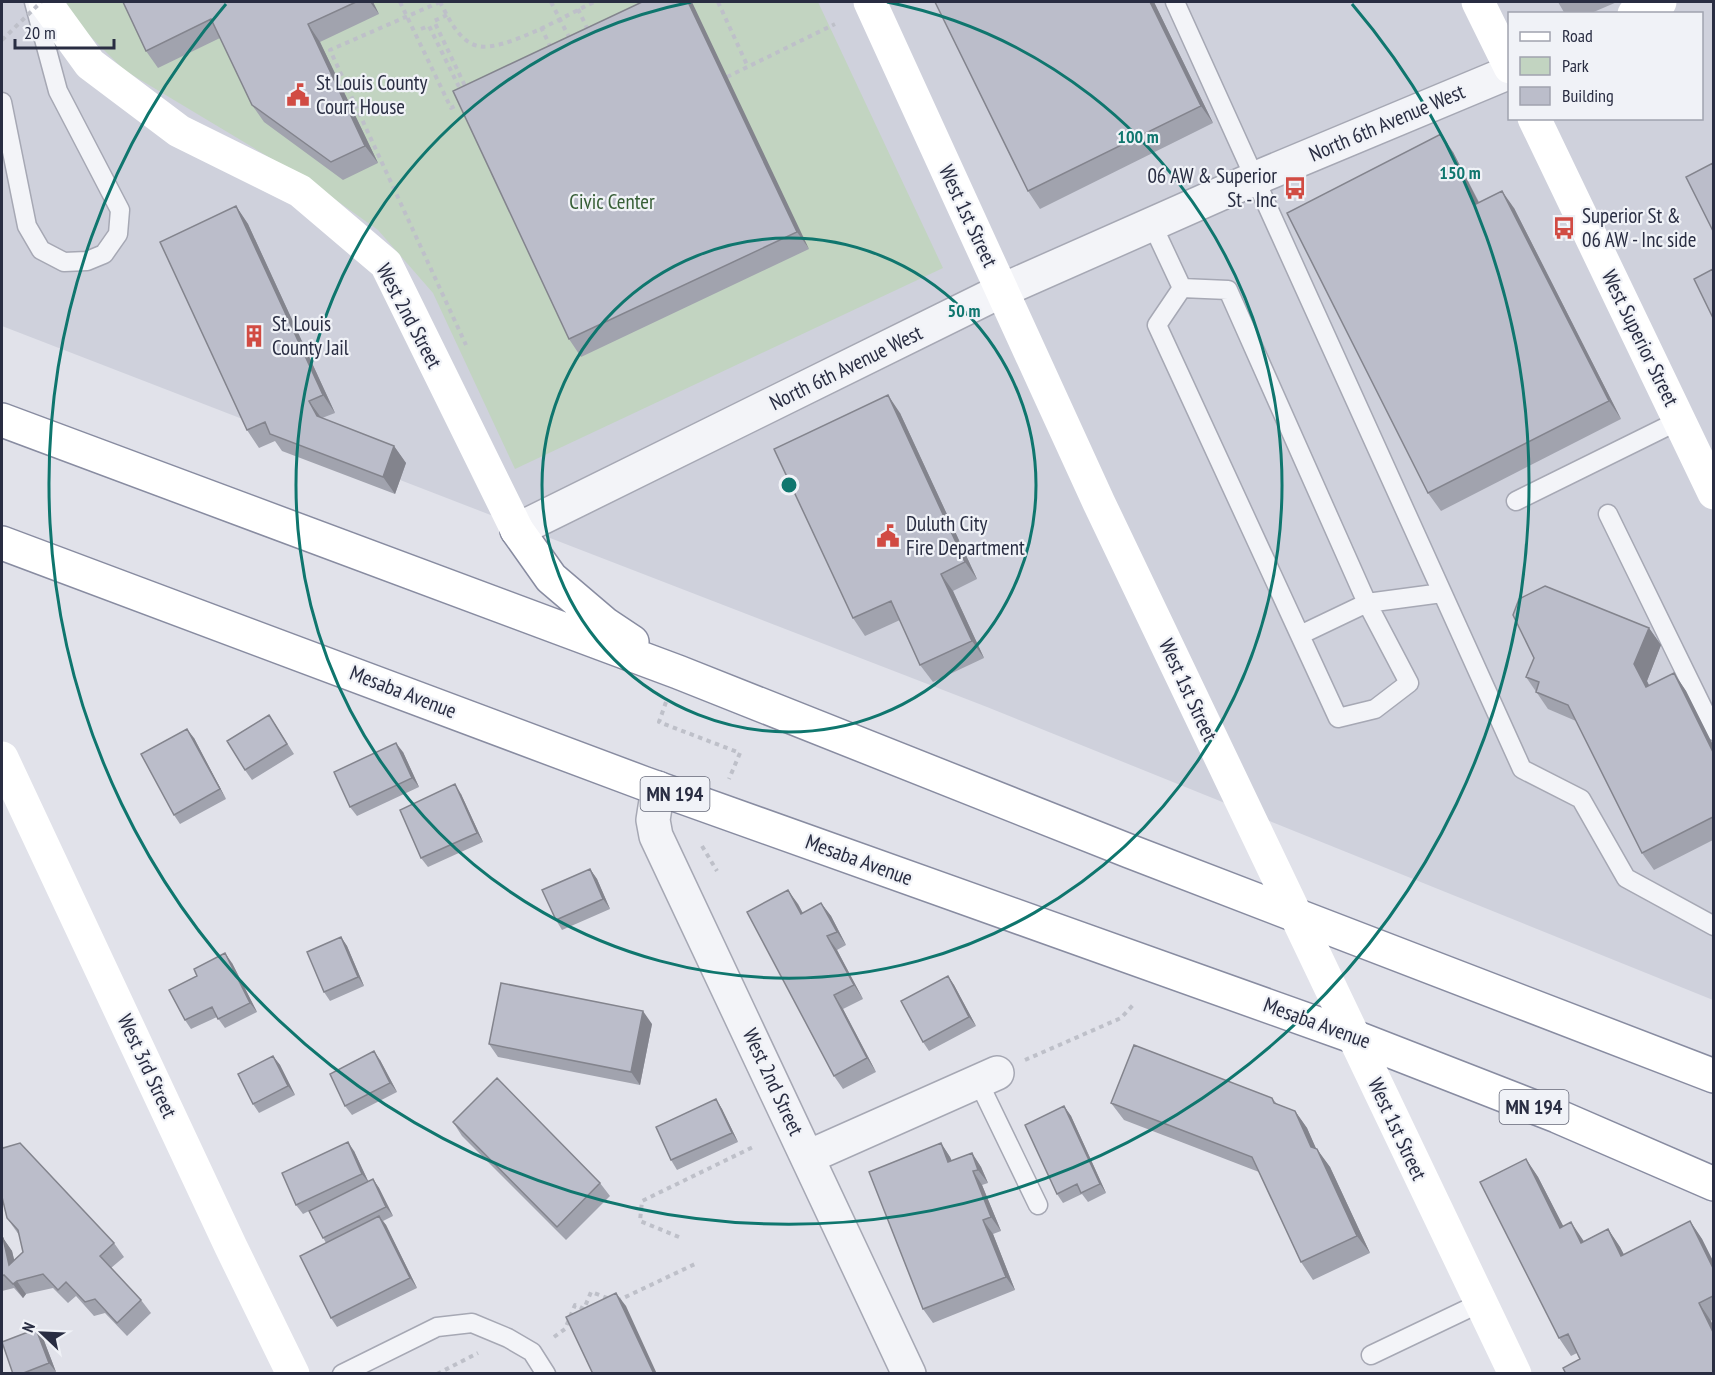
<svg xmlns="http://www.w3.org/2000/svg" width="1715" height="1375" font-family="'PT Sans Narrow',sans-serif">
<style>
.built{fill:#cfd1dc;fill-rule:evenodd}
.green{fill:#c2d4c1}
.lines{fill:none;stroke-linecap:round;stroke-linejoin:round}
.lane-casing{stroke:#a6a8b4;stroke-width:21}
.street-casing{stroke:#a6a8b4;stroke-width:36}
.highway-casing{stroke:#888ca1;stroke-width:36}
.path{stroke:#bec0c9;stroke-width:4;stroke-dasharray:4.5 4.5;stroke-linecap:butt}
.lane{stroke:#f3f4f8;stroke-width:18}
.street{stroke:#f3f4f8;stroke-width:33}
.secondary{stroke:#fff;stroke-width:33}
.highway{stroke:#fff;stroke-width:33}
.path-bridge{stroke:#bec0c9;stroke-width:4;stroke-dasharray:4.5 4.5;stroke-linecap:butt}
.wall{fill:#a1a3ae}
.shaded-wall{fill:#83848d}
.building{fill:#bbbdca;stroke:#83848d;stroke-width:1.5}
.ring{fill:none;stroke:#0f766e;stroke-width:3}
.labels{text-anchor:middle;stroke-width:4.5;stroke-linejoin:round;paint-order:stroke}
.shield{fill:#f0f2f7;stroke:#656878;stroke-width:1.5}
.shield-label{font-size:20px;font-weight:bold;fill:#292d42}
.poi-label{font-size:21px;fill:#292d42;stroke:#f0f2f7;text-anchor:start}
.street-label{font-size:21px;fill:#292d42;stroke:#f0f2f7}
.park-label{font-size:21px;fill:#365e36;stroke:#f0f2f7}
.centre{fill:#0f766e;stroke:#f0f2f7;stroke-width:3}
.ring-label{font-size:18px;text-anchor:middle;font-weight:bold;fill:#0f766e;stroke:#f0f2f7;stroke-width:4.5;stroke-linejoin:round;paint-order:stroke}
</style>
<rect width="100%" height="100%" fill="#e1e2ea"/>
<path class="built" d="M2 2H1713V1000L987 707 2 326ZM1510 14H1702V118H1510Z"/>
<path class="green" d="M66 2H818L943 268 515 469 433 293 378 230 312 183 124 70 77 23Z"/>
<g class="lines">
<g class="lane-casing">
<path id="lane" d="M1175 2 1522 769 1581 799 1626 878 1714 926
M2 102 27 226 41 250 64 262 87 261 104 254 118 234 120 210 58 91 34 2
M1152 224 1182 288
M1182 288 1228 290 1367 603 1409 683 1375 709 1338 718 1157 325Z
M1516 501 1680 420
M1608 514 1714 731
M1300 635 1367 603 1442 593
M978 1081 1038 1205
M1371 1355 1480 1303
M342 1374 437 1327 472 1323 508 1338 532 1352 546 1374"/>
</g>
<g class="street-casing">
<path id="street" d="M517 530 1003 290 1256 178 1510 72
M658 788 653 820 656 836 909 1374
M808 1157 997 1073"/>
</g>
<g class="highway-casing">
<path id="highway" d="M2 420 678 672 1129 851 1714 1076
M517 530 551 578 605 624 632 642
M2 543 643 783 1352 1036 1557 1116 1714 1184"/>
</g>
<path class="path" d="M400 2 451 108 463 102
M440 2 330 50 466 345
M440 2C448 17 459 42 478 46 505 52 568 14 594 2
M551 2 570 39
M718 2 748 67
M578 9 588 30
M541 27 551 48
M421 29 429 26 461 91 466 88 434 21 447 15
M727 77 835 24
M666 702 659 722 740 753 729 779
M702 846 717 871
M1025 1060 1121 1018 1133 1005
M679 1237 640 1221 642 1201 753 1147
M617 1301 695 1264
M554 1337 565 1329 575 1305 584 1309 591 1292 610 1299
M437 1374 478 1353"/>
<use href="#lane" class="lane"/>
<use href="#street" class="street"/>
<path class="secondary" d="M45 2 90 64 179 131 300 191 386 264 517 530
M870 2 1099 503 1515 1374
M1478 2 1510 67
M1634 14 1660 2
M1534 118 1714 493
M2 758 231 1247 293 1374"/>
<use href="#highway" class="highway"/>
<path class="path-bridge" d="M2 40 41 2"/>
</g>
<path class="wall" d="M123 2H373L379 14 320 42 378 163 343 180 264 122 252 105 220 38 158 68 146 51Z
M642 2 809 249 581 357 569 339Z
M1154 2 1213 123 1040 209 1028 191Z
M1558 2H1617L1589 14H1565Z
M1453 152 1479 202 1514 208 1621 419 1441 511 1428 493Z
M236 206 248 224 335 413 322 418 394 446 406 463 395 494 282 451 275 441 259 448 247 430Z
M900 413 977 579 953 591 984 658 933 682 920 665 900 620 865 636 853 618Z
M1649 628 1661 645 1647 681 1649 686 1674 673 1686 691 1713 745V840L1654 870 1642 853 1576 721 1548 709 1526 677Z
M275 724 294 754 252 780 245 770Z
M194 738 226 799 180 824 174 815Z
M403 752 419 787 357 816 350 807Z
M461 794 483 842 428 867 421 858Z
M590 869 597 879 610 909 562 930 556 920Z
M821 903 831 916 846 945 837 950 863 999 843 1009 876 1072 843 1089 834 1076 798 904 803 913Z
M341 937 347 946 364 986 330 1001 324 992Z
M232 963 257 1012 225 1028 217 1017 191 1029 185 1020Z
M948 976 954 985 976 1026 929 1051 923 1042Z
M652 1024 640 1085 498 1057 489 1044Z
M273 1056 280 1065 295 1095 259 1113 253 1104Z
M380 1060 397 1092 352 1115 345 1106Z
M1272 1098 1277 1104 1295 1111 1307 1128 1316 1149 1330 1167 1370 1253 1313 1280 1301 1262 1259 1172 1124 1120 1111 1103Z
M716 1099 722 1109 738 1142 677 1170 671 1160Z
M1064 1106 1071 1116 1106 1193 1088 1202 1082 1194 1063 1203 1057 1194Z
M453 1122 600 1183 610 1196 566 1240 462 1136Z
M941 1143 950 1157 952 1161 972 1153 981 1167 988 1183 982 1185 1001 1231 993 1234 1015 1290 933 1323 923 1309Z
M354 1151 368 1181 373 1179 379 1188 393 1216 383 1221 386 1225 417 1288 337 1327 331 1318 326 1243 309 1211 303 1214 296 1205Z
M1526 1159 1538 1177 1563 1226 1584 1241 1608 1229 1620 1247 1624 1255 1690 1221 1702 1239 1713 1261V1320L1580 1359 1577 1353 1571 1356 1559 1338Z
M7 1218 114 1243 124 1257 111 1268 141 1300 151 1313 127 1336 105 1313 94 1316 76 1296 68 1303 53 1288 26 1294 23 1298 14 1288 2 1291V1238H3L12 1251 14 1260 23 1252 19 1235Z
M43 1338 56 1372 52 1374H13Z"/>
<path class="shaded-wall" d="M370 2H373L379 14Z
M688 2H692L809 249 797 232Z
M1150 2H1154L1213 123 1201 106Z
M308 24 320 42 378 163 365 146Z
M1441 134 1453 152 1488 221 1476 204Z
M1502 191 1514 208 1621 419 1609 401Z
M236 206 248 224 335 413 323 395Z
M888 395 900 413 977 579 965 562Z
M309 401 322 419 317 416Z
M394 446 406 463 395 494 383 477Z
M941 574 953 591 984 658 972 641Z
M1649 628 1661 645 1647 681 1659 705 1646 687 1634 664Z
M1674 673 1686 691 1713 745V752Z
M187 729 194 738 226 799 220 789Z
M396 743 403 752 419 787 412 778Z
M455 784 461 794 483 842 477 833Z
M590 869 597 879 610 909 603 899Z
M788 890 798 904 810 928 801 914Z
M821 903 831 916 846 945 837 932Z
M827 936 837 950 863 999 854 985Z
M341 937 347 946 364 986 358 977Z
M225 953 232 963 257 1012 250 1003Z
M948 976 954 985 976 1026 969 1017Z
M834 995 843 1009 876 1072 867 1058Z
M643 1011 652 1024 640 1085 631 1072Z
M374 1051 380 1060 397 1092 390 1083Z
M273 1056 280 1065 295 1095 288 1086Z
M716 1099 722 1109 738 1142 732 1133Z
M1064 1106 1071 1116 1106 1193 1100 1184Z
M1295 1111 1307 1128 1323 1164 1311 1147Z
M348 1142 354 1151 369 1183 362 1174Z
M941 1143 950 1157 958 1176 948 1162Z
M1317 1149 1330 1167 1370 1253 1357 1236Z
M972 1153 981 1167 988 1183 978 1170Z
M1526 1159 1538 1177 1573 1245 1560 1228Z
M973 1171 982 1185 1001 1231 991 1217Z
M373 1179 379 1188 393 1216 386 1207Z
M379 1216 386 1225 417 1288 410 1278Z
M983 1220 993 1234 1015 1290 1006 1277Z
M1690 1221 1702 1239 1713 1261V1268Z
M1571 1222 1583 1240 1594 1260 1581 1243Z
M1608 1229 1620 1247 1634 1274 1621 1256Z
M3 1238 12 1251 19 1279 9 1265Z
M17 1281 26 1294 23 1298 13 1284Z
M616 1293 626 1306 657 1374H654Z
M1699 1303 1711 1321 1713 1325V1332Z
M36 1329 43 1338 56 1372 49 1363Z"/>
<path class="building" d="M123 2H356L308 24 365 146 331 162 252 105 211 19 146 51Z
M642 2H688L797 232 569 339 453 91Z
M935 2H1150L1201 106 1028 191Z
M1441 134 1476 204 1502 191 1609 401 1428 493 1287 213Z
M1713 163V231L1686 177Z
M236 206 323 395 309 401 317 416 394 446 383 477 270 434 265 422 247 430 160 242Z
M1713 269V318L1694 279Z
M888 395 965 562 941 574 972 641 920 665 891 601 853 618 774 449Z
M1545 586 1649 628 1634 664 1646 687 1674 673 1713 752V817L1642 853 1568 705 1536 692 1539 682 1526 677 1534 658 1513 615 1519 599Z
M269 715 287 744 245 770 227 741Z
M187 729 220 789 174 815 141 754Z
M396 743 412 778 350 807 334 772Z
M455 784 477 833 421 858 400 810Z
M590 869 603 899 556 920 542 890Z
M788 890 801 914 821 903 837 932 827 936 854 985 834 995 867 1058 834 1076 747 912Z
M341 937 358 977 324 992 307 952Z
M225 953 250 1003 218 1019 212 1007 185 1020 169 990 197 976 194 969Z
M948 976 969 1017 923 1042 901 1001Z
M501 983 643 1011 631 1072 489 1044Z
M1134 1045 1272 1098 1274 1103 1295 1111 1311 1147 1317 1149 1357 1236 1301 1262 1252 1157 1111 1103Z
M374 1051 390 1083 345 1106 330 1074Z
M273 1056 288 1086 253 1104 238 1074Z
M497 1078 600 1183 557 1227 453 1122Z
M716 1099 732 1133 671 1160 656 1127Z
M1064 1106 1100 1184 1081 1193 1077 1184 1057 1194 1025 1125Z
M348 1142 362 1174 296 1205 282 1173Z
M20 1143 114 1243 100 1256 141 1300 117 1323 95 1299 85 1302 66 1282 58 1290 43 1274 17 1281 13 1284 4 1275 2 1276V1238H3L9 1265 23 1252 18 1230 7 1218 2 1197V1146L3 1148Z
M941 1143 948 1162 972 1153 978 1170 973 1171 991 1217 983 1220 1006 1277 923 1309 869 1172Z
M1526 1159 1560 1228 1571 1222 1581 1243 1608 1229 1621 1256 1690 1221 1713 1268V1296L1699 1303 1713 1332V1374H1566L1563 1368 1580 1359 1568 1334 1559 1338 1480 1182Z
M373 1179 386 1207 323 1238 309 1211Z
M379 1216 410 1278 331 1318 300 1256Z
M616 1293 654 1374H593L566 1317Z
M36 1329 49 1363 21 1374H13L2 1342Z"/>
<g class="ring">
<circle cx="789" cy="485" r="247"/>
<path d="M887 2A493 493 0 1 1 691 2"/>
<path d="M1352 4A740 740 0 1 1 226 4"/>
</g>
<defs>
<g id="civic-bare" transform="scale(1.8)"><path d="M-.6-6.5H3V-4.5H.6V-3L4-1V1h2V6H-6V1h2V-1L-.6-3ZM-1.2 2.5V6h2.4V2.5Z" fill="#d14b43" stroke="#f0f2f7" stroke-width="2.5" paint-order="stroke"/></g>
<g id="bus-bare" transform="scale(1.8)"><path d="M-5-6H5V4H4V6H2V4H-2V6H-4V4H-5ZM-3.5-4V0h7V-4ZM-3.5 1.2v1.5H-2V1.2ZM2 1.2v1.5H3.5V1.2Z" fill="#d14b43" stroke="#f0f2f7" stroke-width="2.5" paint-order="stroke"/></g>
<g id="building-bare" transform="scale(1.8)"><path d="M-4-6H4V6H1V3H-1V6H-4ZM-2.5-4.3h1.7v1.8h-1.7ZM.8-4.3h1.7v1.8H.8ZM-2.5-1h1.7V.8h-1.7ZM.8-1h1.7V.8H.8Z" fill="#d14b43" stroke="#f0f2f7" stroke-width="2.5" paint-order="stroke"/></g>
</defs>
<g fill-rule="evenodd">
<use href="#civic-bare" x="298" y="95"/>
<use href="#bus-bare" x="1295" y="188"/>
<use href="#bus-bare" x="1564" y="228"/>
<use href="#building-bare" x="254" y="336"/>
<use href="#civic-bare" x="888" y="536"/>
</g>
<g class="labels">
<g class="shield">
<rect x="640.5" y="777" width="69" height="34" rx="4.5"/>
<rect x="1499.5" y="1090" width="69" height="34" rx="4.5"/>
</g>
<g class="shield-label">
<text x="675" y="801">MN 194</text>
<text x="1534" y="1114">MN 194</text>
</g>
<g class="poi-label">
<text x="316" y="90">St Louis County<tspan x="316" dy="24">Court House</tspan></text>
<text x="1277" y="183" text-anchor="end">06 AW &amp; Superior<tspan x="1277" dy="24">St - Inc</tspan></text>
<text x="1582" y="223">Superior St &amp;<tspan x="1582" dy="24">06 AW - Inc side</tspan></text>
<text x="272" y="331">St. Louis<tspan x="272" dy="24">County Jail</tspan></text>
<text x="906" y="531">Duluth City<tspan x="906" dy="24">Fire Department</tspan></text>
</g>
<g class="street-label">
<text transform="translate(1387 123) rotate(-23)" y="7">North 6th Avenue West</text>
<text transform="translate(968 216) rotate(65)" y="7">West 1st Street</text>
<text transform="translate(409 316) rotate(62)" y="7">West 2nd Street</text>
<text transform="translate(1640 338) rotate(64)" y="7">West Superior Street</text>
<text transform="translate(846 368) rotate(-26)" y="7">North 6th Avenue West</text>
<text transform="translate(1188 690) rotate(65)" y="7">West 1st Street</text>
<text transform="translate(403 692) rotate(21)" y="7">Mesaba Avenue</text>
<text transform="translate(859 860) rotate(20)" y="7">Mesaba Avenue</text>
<text transform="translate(1317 1023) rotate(20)" y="7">Mesaba Avenue</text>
<text transform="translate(147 1066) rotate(65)" y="7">West 3rd Street</text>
<text transform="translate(773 1082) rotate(65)" y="7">West 2nd Street</text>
<text transform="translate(1397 1129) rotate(65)" y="7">West 1st Street</text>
</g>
<g class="park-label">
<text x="612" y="209">Civic Center</text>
</g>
</g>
<circle cx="789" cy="485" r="9" class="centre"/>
<g class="ring-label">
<text x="1138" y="143">100 m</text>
<text x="1460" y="179">150 m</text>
<text x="964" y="317">50 m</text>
</g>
<rect width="1715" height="1375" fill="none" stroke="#292d42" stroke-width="6"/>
<rect x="1508" y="12" width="195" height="108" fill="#f0f2f7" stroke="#a0a3af" stroke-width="1.5"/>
<rect x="1520" y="32" width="30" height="9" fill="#ffffff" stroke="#a0a3af" stroke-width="1.5"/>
<text x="1562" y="42" font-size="18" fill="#292d42">Road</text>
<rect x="1520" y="57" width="30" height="18" fill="#c2d4c1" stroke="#a0a3af" stroke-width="1.5"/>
<text x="1562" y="72" font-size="18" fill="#292d42">Park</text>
<rect x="1520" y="87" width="30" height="18" fill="#bbbdca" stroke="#a0a3af" stroke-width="1.5"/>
<text x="1562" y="102" font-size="18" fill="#292d42">Building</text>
<g transform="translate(42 1333) rotate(293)" stroke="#f0f2f7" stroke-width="4.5" paint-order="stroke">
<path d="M0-4.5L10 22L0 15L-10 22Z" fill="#292d42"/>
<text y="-9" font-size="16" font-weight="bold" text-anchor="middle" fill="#292d42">N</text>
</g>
<path d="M15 39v9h99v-9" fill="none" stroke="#292d42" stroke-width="3"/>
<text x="24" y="39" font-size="18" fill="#292d42" stroke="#f0f2f7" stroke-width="4.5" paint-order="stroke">20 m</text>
</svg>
